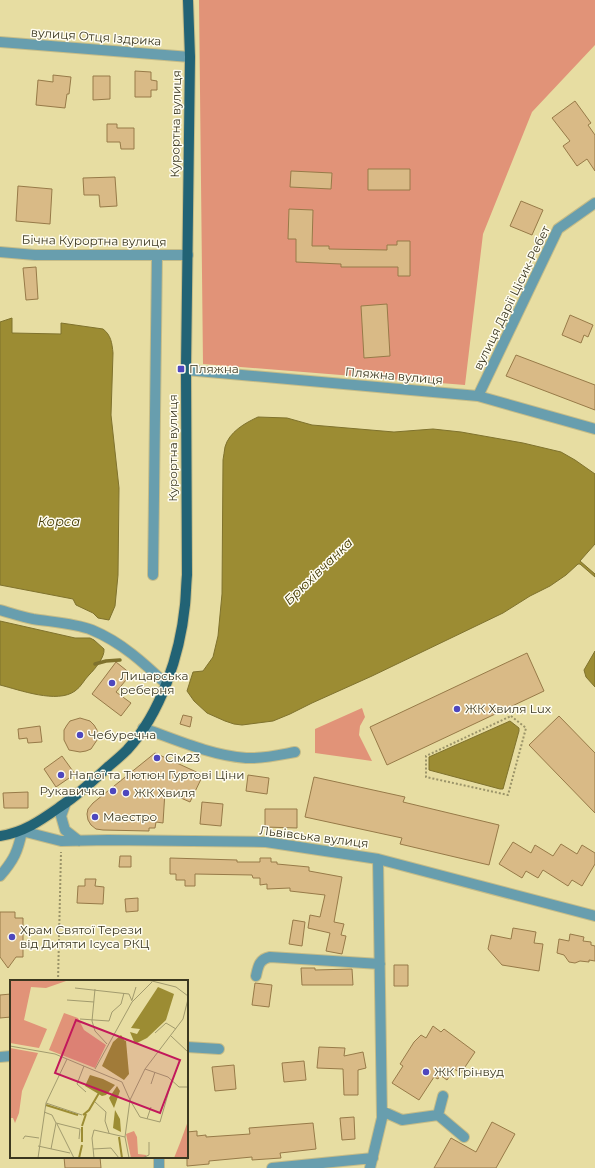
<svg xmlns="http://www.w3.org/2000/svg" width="595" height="1168" font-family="Montserrat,sans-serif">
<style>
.green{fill:#e19378}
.water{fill:#9c8c33;stroke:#7f722d}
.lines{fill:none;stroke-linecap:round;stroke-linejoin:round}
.stream{stroke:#7f722d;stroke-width:3.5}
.building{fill:#d9ba86;stroke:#977a48}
.minor-casing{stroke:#c5bc88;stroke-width:12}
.major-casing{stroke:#c5bc88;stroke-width:12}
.path{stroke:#9b9469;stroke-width:2;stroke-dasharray:2 2;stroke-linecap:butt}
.minor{stroke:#689eae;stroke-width:10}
.major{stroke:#226375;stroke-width:10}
.poi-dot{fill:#4e47be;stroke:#fffdf1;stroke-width:1.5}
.labels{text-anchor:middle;stroke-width:3;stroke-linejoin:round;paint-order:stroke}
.street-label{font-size:12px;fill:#3b3720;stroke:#fffdf1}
.poi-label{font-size:12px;fill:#3b3720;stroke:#fffdf1;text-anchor:start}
.water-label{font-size:13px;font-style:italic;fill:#433b08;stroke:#fffdf1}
.inset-river{fill:none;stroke:#9c8c33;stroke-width:2}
.inset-road{fill:none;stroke:#a29b6e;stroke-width:1}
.view{fill:#c2185b;fill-opacity:0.15;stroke:#c2185b;stroke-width:2}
.inset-edge{fill:none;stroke:#3b3720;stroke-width:2}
</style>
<rect width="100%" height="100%" fill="#e7dda2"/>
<path class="green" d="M199 0H595V45L532 112 483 234 465 385 203 364Z
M362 708 365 717 360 726 359 735 372 761 315 753V729Z"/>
<path class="water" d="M12 318V333L61 334V323L103 329C111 335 112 343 113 353L111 415 119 488 118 575 115 606 109 620 98 618 93 613 76 605 73 599 0 585V322Z
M258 417 287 418 312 425 394 432 433 429 461 432 523 443 561 452 575 460 595 474V544L580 561 595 574V577L580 564H578L566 575 550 586 530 596 503 613 372 676 312 703 290 714 273 721 242 725 234 724 225 721 207 713 194 701 187 691 193 672 203 671 213 657 218 636 222 594 223 460C224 456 224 451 225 447 229 432 245 423 258 417Z
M0 621 75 638H90L94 640 104 649C105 657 95 669 89 675 84 680 81 687 75 691 57 704 20 690 0 685Z
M595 651V687L586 677 584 670Z
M510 721 519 728V731L503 789H500L429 770V757Z"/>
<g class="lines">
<path class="stream" d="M95 664 106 661 120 660"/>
</g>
<path class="building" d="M135 71 151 72V80L157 81V90H151V97H135Z
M53 75 71 77 69 94H67L65 108 36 105 38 80 53 82Z
M93 76H110V99L93 100Z
M575 101 591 123 588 125 595 135V171L587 159 577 166 563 146 570 141 552 118Z
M107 124H117V128H134V149H121L120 142H107Z
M368 169H410V190H368Z
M291 171 332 173 331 189 290 187Z
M115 177 117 206 100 207 99 195H84L83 178Z
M18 186 52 189 50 224 16 221Z
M521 201 543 210 532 235 510 226Z
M289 209 313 210 312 246H329V249L387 250V245H397V241H410V276H398V267H341V264L296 262V239H288Z
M36 267 38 299 26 300 23 268Z
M387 304 390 356 364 358 361 306Z
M570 315 593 325 588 337 584 335 581 343 562 335Z
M516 355 595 385V410L506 376Z
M527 653 544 691 387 765 370 727Z
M116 662 131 674 116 692 131 703 121 716 92 694Z
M183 715 192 717 190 727 180 724Z
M559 716 595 753V813L529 745Z
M80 718 90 721 94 725 97 730V740L91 749 86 751 80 752 69 750 64 740V730L67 725 70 721Z
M40 726 42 742 28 743 27 738 19 739 18 729Z
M155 753 203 775 190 802 165 791 163 823 156 822 155 828H149V831L103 830 96 829 91 825 88 820 87 814 88 809 93 803Z
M62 756 75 774 56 787 44 769Z
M248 775 269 778 267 794 246 791Z
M314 777 405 797 403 802 499 825 489 865 400 844 402 838 305 817Z
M28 792V808H4L3 793Z
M202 802 223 804 221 826 200 824Z
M265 809H297V828L265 827Z
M513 842 531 853 535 845 553 856 561 844 577 854 582 845 595 853V864L582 886 572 880 568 886 543 870 538 878 526 871 522 878 499 864Z
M120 856H131V867H119Z
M170 858 237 860V862H260V858H271V862H277V864L309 867V871L342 877 334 922 344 924 341 935 346 936 342 954 326 951 330 933 308 928 310 915 320 917 325 895 290 891V888L267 889V884L260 885V878H253L252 875 195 874V886H185V880H176V874H170Z
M85 879H96L95 886 104 887 103 904 77 903 78 886H85Z
M138 898V911L126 912 125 899Z
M0 912H15V918H23V957H16L8 968 0 957Z
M293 920 305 922 302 946 289 944Z
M513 928 536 932 534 943 543 944 539 971 502 965 488 949 491 935 511 939Z
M570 934 584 937 583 941 591 942V945L595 946V961L589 960V962L580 961 575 963 569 962 564 955 557 953 559 939 569 941Z
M394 965H408V986H394Z
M301 968H315V970L352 969 353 985H302Z
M255 983 272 985 269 1007 252 1005Z
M11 994V1017L0 1018V995Z
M433 1026 441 1032 444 1029 475 1052 461 1073 454 1069 447 1080 440 1075 438 1079 434 1077 419 1100 392 1083 403 1066 400 1064 414 1042 421 1035 426 1038Z
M319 1047 345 1048 344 1056 363 1052 366 1068 358 1070V1095H344L343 1069 317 1068Z
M304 1061 306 1080 284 1082 282 1063Z
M234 1065 236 1089 215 1091 212 1067Z
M354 1117 355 1139 342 1140 340 1118Z
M492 1122 515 1134 496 1168H434L451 1138 476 1152Z
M313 1123 316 1149 280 1153 281 1158 252 1160V1157L209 1161V1164L187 1166V1132L197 1131V1136L206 1135V1137L250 1134 249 1128Z
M64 1157H100L101 1168H65Z"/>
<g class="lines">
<g class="minor-casing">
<path id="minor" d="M0 42 190 57
M0 252 35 255H188
M186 370 478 396 595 429
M478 396 558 229 595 203
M153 575 157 255
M0 610C11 613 22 617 33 619 52 622 74 623 92 630 121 642 144 663 166 684
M143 728C177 740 210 755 246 758 262 759 279 755 295 752
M66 802 61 816 65 830 79 841
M0 876C14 860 18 851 22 831L61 841 108 840 266 842 378 859 595 916
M256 976C258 967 259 959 270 957L380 964
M187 1047 219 1049
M0 1057 11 1056
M382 1111 402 1120 438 1115 443 1096
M438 1115 464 1137
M159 1168V1157
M272 1168 373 1158
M370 1168 382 1118 378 859"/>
</g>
<g class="major-casing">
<path id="major" d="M0 836C27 832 45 817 67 802 82 791 95 779 109 766 115 761 121 756 127 750 161 713 180 655 185 605 186 595 186 585 187 575L186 369 190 57 188 0"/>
</g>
<path class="path" d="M511 716 526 728 508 795 426 777V756Z
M58 981 61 852"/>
<use href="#minor" class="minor"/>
<use href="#major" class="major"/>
</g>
<g class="poi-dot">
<rect x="177" y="365" width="8" height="8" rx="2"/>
<circle cx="112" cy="683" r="4"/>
<circle cx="457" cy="709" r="4"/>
<circle cx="80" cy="735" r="4"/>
<circle cx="157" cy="758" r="4"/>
<circle cx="61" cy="775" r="4"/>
<circle cx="113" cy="791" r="4"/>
<circle cx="126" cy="793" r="4"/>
<circle cx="95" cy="817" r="4"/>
<circle cx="12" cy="937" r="4"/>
<circle cx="426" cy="1072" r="4"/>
</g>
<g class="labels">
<g class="street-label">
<text transform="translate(96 37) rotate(4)" y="4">вулиця Отця Іздрика</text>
<text transform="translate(176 124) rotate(-89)" y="4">Курортна вулиця</text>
<text transform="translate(94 241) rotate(1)" y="4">Бічна Курортна вулиця</text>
<text transform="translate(512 298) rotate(-64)" y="4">вулиця Дарії Цісик-Ребет</text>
<text transform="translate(394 376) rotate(5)" y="4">Пляжна вулиця</text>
<text transform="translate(173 448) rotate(-90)" y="4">Курортна вулиця</text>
<text transform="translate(314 837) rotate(7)" y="4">Львівська вулиця</text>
</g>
<g class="poi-label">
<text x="189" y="373">Пляжна</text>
<text x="120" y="680">Лицарська<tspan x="120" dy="14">реберня</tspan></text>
<text x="465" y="713">ЖК Хвиля Lux</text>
<text x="88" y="739">Чебуречна</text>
<text x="165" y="762">Сім23</text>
<text x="69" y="779">Напої та Тютюн Гуртові Ціни</text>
<text x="105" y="795" text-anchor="end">Рукавичка</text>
<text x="134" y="797">ЖК Хвиля</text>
<text x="103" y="821">Маестро</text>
<text x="20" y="934">Храм Святої Терези<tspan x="20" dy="14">від Дитяти Ісуса РКЦ</tspan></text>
<text x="434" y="1076">ЖК Грінвуд</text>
</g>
<g class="water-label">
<text x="59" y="526">Корса</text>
<text transform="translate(318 571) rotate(-44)" y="5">Брюхівчанка</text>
</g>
</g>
<g transform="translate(10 980)">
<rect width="178" height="178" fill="#e7dda2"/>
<path d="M0 0H59L36 8 21 7 14 40 37 49 29 68 0 63ZM54 33 68 38 74 50 96 65 85 88 39 70ZM0 68 28 73 12 111 9 133 5 143 3 138H0ZM178 141V178H164L170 163ZM124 151 127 157 128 174 136 175 137 178H121L116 154Z" fill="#e19378"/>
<path d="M148 7 164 14 156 40 137 58 125 64 120 52 127 54 130 49 121 48ZM111 55 115 61 119 59 116 61 119 94 114 100 92 86 103 62ZM80 95 93 99 105 105 96 115 92 116 75 106ZM107 106 110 111 104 128 99 118ZM105 130 110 139 111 152 103 148Z" fill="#9c8c33"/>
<path class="inset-river" d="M36 125 68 135M73 135 79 130 89 113M72 146 76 134M72 147V162M109 157 112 178M69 178 72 165"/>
<path class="inset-road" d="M138 0 166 7 178 16M65 8 119 14 122 21M85 9 82 41 85 51 97 64M57 20 84 22M122 20 126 7M70 39 99 41 102 32 111 24 114 13M145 53 156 43 166 49M161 56 178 72M0 66 45 74 112 102 120 120 115 157 119 178M74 86 67 104 76 112M85 89 122 22 142 2M135 89 158 97 169 107H177M162 100 150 142 130 137 120 120 135 89 173 39 178 19M141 104 145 92M85 122 96 132 95 141 99 153M36 123 72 135M34 132 42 135 46 143 41 169M137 139 141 127M46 143 70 149 69 159M47 144 64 178M13 159 15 156 29 158M28 166 60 173M83 169 101 168 109 178M28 178 36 123 57 79M84 178 82 158 84 150 115 157M132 178 139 175V162"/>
<path class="view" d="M66 40 170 80 150 133 45 93Z"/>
<rect width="178" height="178" class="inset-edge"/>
</g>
</svg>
